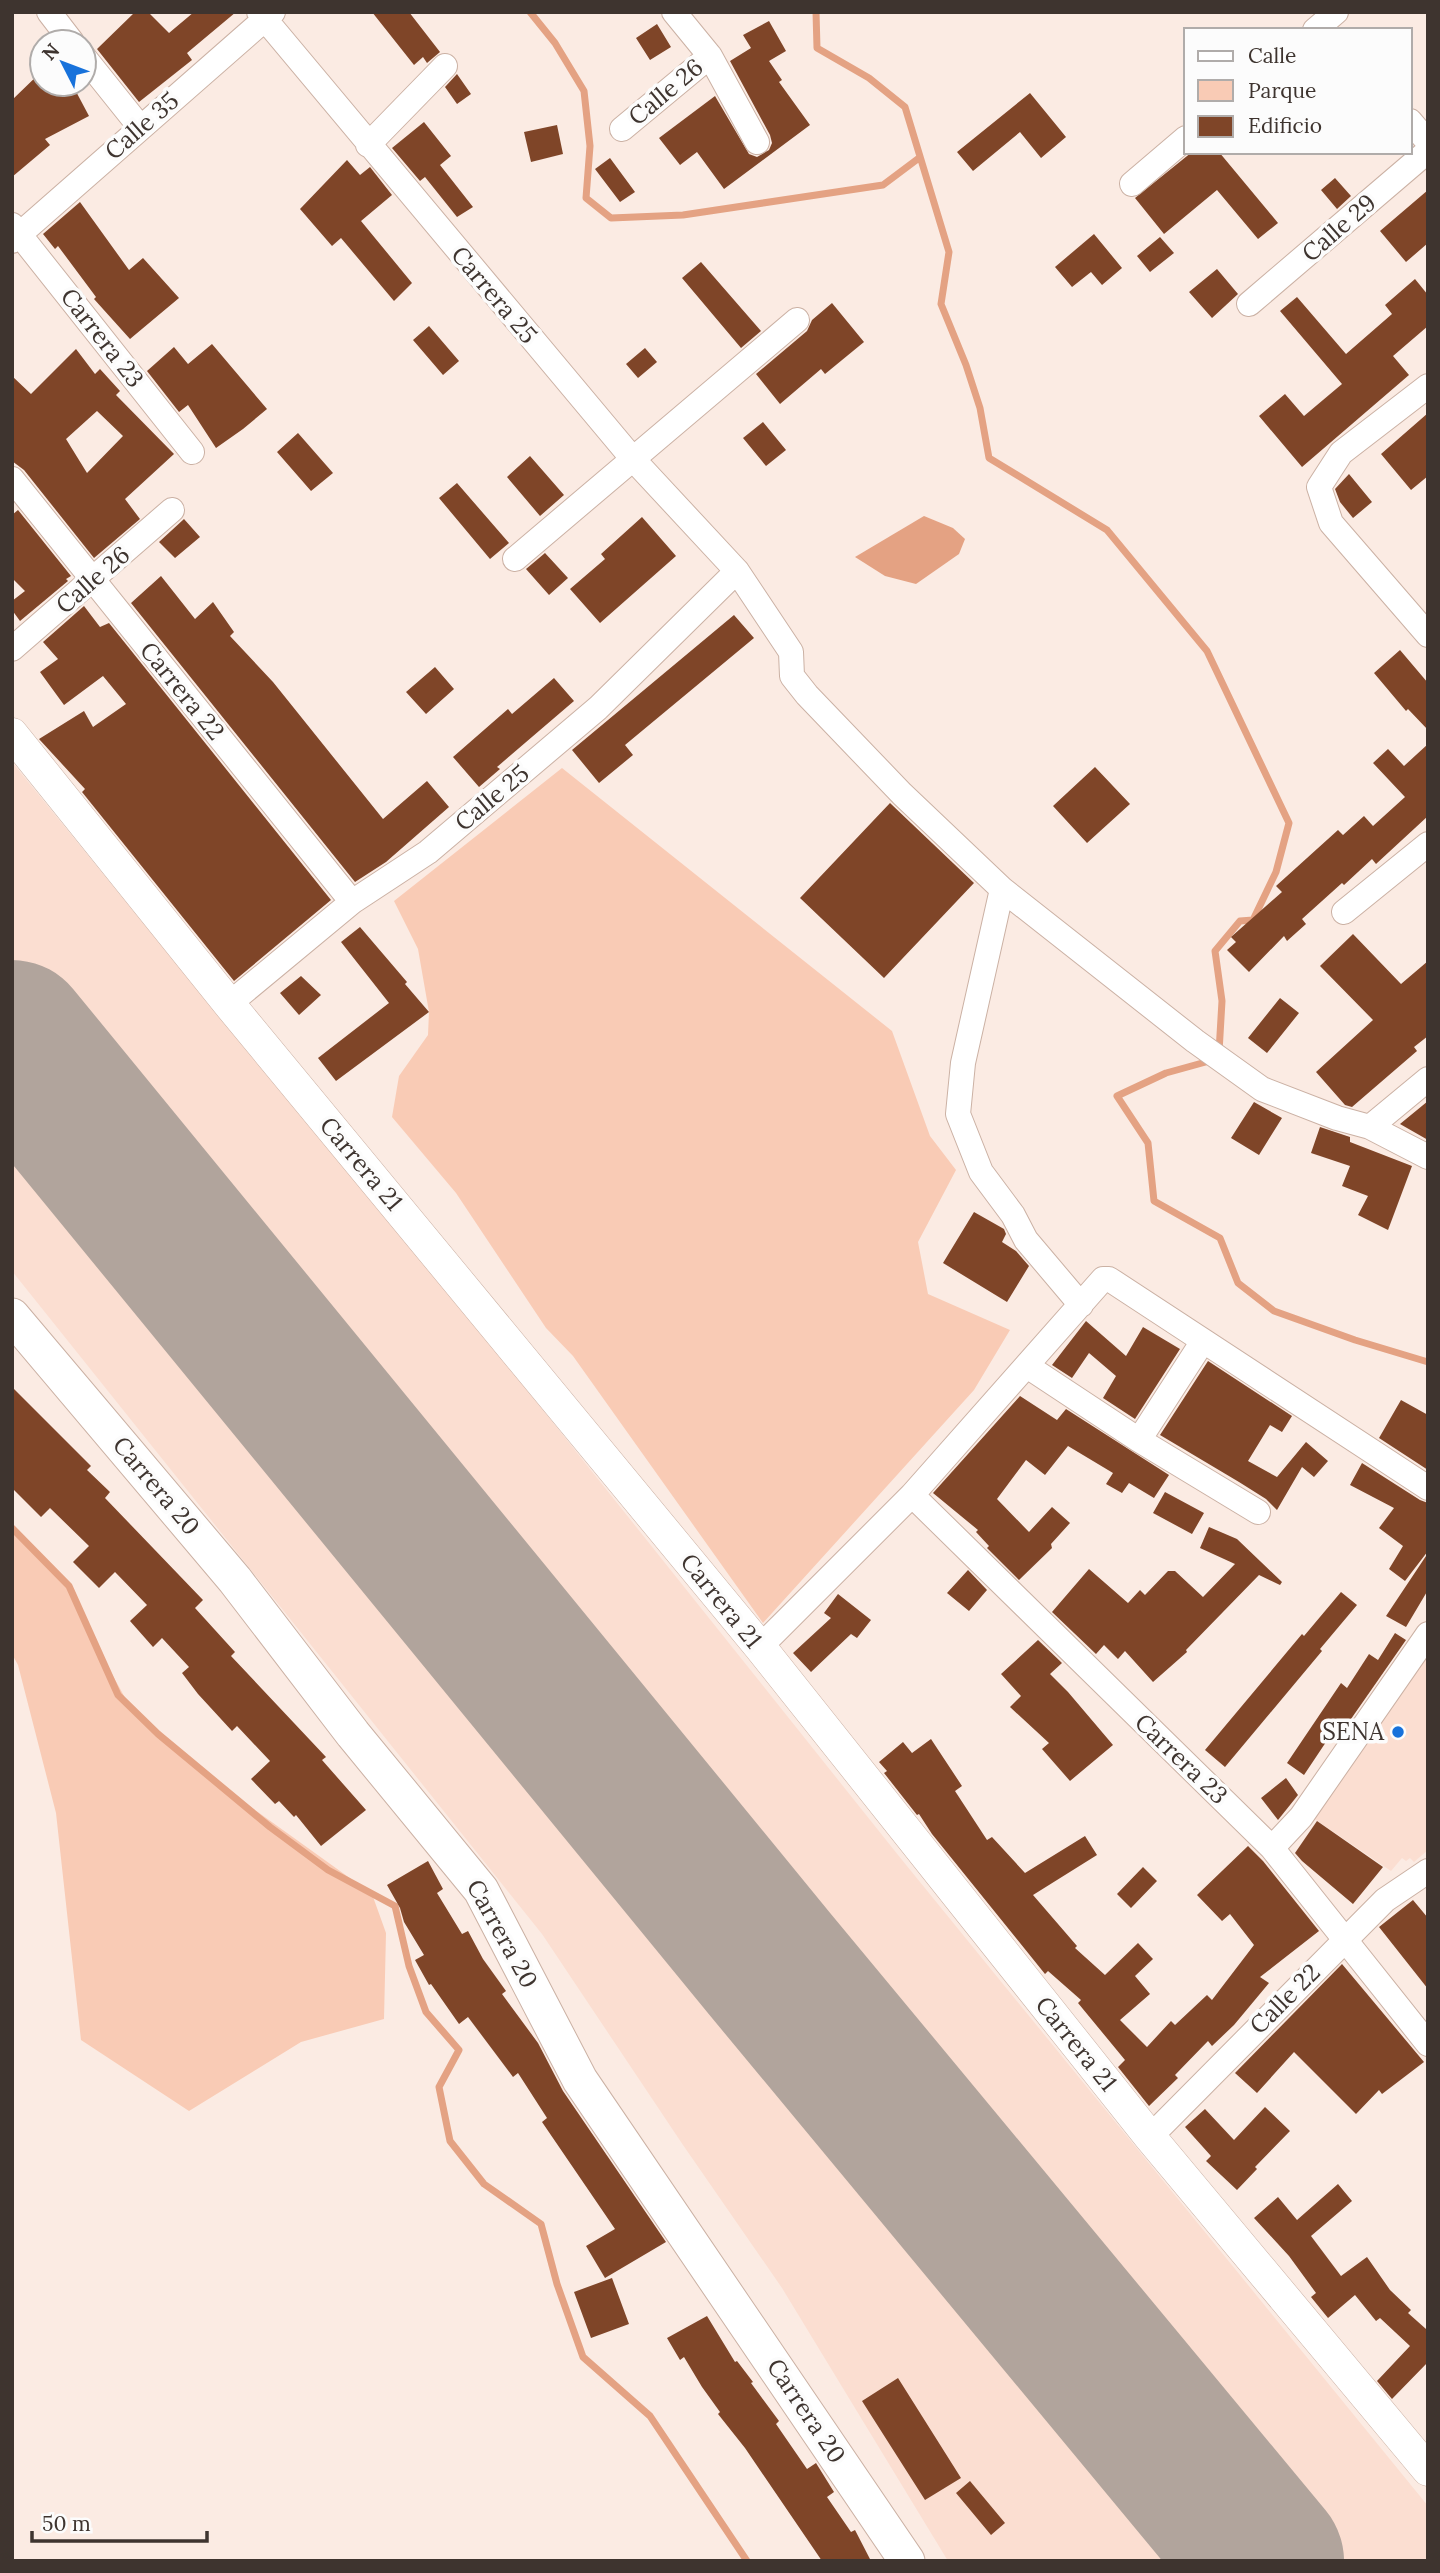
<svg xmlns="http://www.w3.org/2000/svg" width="1440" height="2573" font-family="Lora,serif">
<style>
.built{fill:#fbded1}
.green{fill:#f9cbb5}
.water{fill:#e4a283}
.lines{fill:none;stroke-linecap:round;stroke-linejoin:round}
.stream{stroke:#e4a283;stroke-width:7}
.runway{stroke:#b1a49c;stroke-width:158}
.building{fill:#7f4528;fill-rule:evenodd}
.minor-casing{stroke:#cbb1a4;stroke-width:26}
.tertiary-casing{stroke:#cbb1a4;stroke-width:33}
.secondary-casing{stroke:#cbb1a4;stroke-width:37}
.minor{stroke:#fff;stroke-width:24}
.tertiary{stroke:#fff;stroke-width:32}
.secondary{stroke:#fff;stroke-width:35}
.poi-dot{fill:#1872db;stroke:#fcfcfc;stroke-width:2.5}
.labels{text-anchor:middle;stroke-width:7;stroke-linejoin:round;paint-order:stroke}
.street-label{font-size:24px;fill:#3e342f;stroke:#fcfcfc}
.poi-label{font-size:24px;fill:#3e342f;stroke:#fcfcfc;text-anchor:end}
</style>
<rect width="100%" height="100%" fill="#fbebe3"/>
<path class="built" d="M12 762 239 1041 396 1226 898 1855 1428 2506V2561H948L782 2288 683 2145 542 1934 12 1271Z
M1428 1649V1850L1414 1862 1410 1858 1406 1861 1402 1858 1391 1871 1310 1816Z"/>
<path class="green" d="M562 768 892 1031 930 1136 956 1170 918 1242 928 1294 1010 1330 974 1390 763 1623 573 1356 546 1328 456 1193 392 1117 399 1076 428 1035 429 1012 418 949 394 901Z
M12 1533 69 1586 97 1647 129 1705 212 1779 372 1894 386 1933 384 2019 301 2042 189 2111 81 2040 56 1813 18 1665 12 1654Z"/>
<path class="water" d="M924 516 953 528 965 539 959 554 916 584 885 576 855 557Z"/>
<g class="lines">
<path class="stream" d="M530 12 555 43 584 91 590 146 586 198 611 218 683 215 883 185 919 158
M816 12 817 48 869 78 905 107 949 252 941 304 966 365 980 408 989 458 1107 530 1207 651 1289 823 1276 872 1253 920 1240 921 1215 951 1222 1001 1219 1052
M1213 1060 1166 1073 1117 1096 1148 1143 1154 1201 1220 1238 1238 1283 1274 1311 1355 1340 1428 1362
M12 1528 69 1586 118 1695 158 1734 270 1827 328 1870 395 1906 409 1966 426 2012 459 2050 439 2087 450 2141 484 2184 541 2224 557 2284 583 2357 650 2416 747 2561"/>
<path class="runway" d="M12 1039 769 1963 1265 2561"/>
</g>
<path class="building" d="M135 12H148L169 33 194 12H236L187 53 192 60 139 102 97 49Z
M372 12H409L440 52 427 63 423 57 414 65Z
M769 21 786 51 769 61 782 80 779 82 810 125 724 189 697 152 680 165 659 138 715 96 749 154 757 157 769 150 772 143 770 135 730 61 751 48 743 35Z
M657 24 671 47 650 60 636 38Z
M42 71V84H72L89 116 45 139 50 145 12 177V100Z
M457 74 471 94 457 104 445 87Z
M1030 93 1066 137 1041 158 1020 132 973 171 957 152Z
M424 122 451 156 440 165 473 207 457 217 425 177 420 181 392 148Z
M557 125 563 154 531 162 524 132Z
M1192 152H1219L1278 223 1258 239 1217 190 1164 234 1135 198Z
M610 158 635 192 620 202 595 169Z
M347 160 360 175 370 167 392 195 361 221 412 283 394 301 341 238 332 246 300 209Z
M1335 178 1351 196 1337 209 1321 190Z
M1428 190V243L1406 262 1380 231Z
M80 202 129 270 143 258 179 298 130 339 94 299 96 297 58 246 55 249 43 234Z
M1094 234 1122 268 1102 285 1091 272 1072 287 1055 267Z
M1160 237 1174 253 1150 272 1137 256Z
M701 262 761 331 741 348 682 278Z
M1217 269 1238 294 1212 318 1189 292Z
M1415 279 1428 295V326L1393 356 1409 375 1302 467 1259 416 1285 394 1304 416 1342 384 1280 311 1297 297 1346 354 1392 314 1385 305Z
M832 303 864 342 825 374 821 369 780 404 756 374 807 331 812 320Z
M429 326 459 361 443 375 413 340Z
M212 344 267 409 243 429 216 448 188 405 179 412 147 371 174 347 188 364Z
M645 348 657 362 638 378 626 364Z
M76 349 95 374 100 369 120 391 116 395 174 454 125 499 140 519 94 558 24 470 12 461V376L31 394ZM97 411 123 436 87 473 66 439Z
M1428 413V476L1411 490 1381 454Z
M763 422 786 450 766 466 743 438Z
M298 433 333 473 311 491 277 452Z
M530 456 564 495 540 516 507 477Z
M1349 474 1372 502 1353 518 1340 502 1335 489Z
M457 483 509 543 490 559 439 498Z
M18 510 71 576 66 579 68 581 20 621 12 610V601L25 591 12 578V515Z
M642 517 676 556 600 623 570 589 605 559 601 554Z
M184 519 200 537 175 558 159 542Z
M545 553 568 578 549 595 526 569Z
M161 576 195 619 213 602 234 632 230 636 273 682 383 819 427 781 449 807 386 862 355 882 131 603Z
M84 606 100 627 109 623 331 900 234 981 82 792 85 789 39 739 84 711 93 727 126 704 103 676 64 705 40 672 58 659 43 642Z
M734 615 754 638 625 745 633 755 599 783 572 750Z
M1400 650 1428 683V730L1408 709 1406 711 1374 673Z
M435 667 454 689 426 714 406 692Z
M554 678 574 701 497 767 500 769 479 787 453 757 508 709 512 714Z
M1428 744V816L1376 864 1372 859 1344 885 1342 883 1302 919 1306 924 1287 941 1284 936 1249 972 1227 950 1236 942 1231 937 1282 892 1276 886 1338 830 1343 835 1364 816 1373 826 1405 797 1373 763 1388 749 1404 766Z
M1095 767 1130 804 1087 843 1053 806Z
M890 803 974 883 884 978 800 898Z
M360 927 407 982 405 984 429 1012 336 1081 318 1058 389 1003 341 942Z
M1353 934 1401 984 1428 961V1036L1414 1047 1417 1051 1352 1107 1345 1105 1316 1072 1373 1020 1320 966Z
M301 976 321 995 299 1015 280 993Z
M1280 998 1299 1013 1267 1053 1248 1038Z
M1428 1101V1140L1400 1124Z
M1254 1102 1282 1118 1259 1155 1231 1138Z
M1320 1127 1350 1137V1142L1412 1166 1388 1230 1358 1215 1368 1196 1342 1186 1350 1166 1311 1153Z
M974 1212 1004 1229 1006 1234 1002 1242 1016 1251 1029 1266 1007 1302 943 1263Z
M1086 1321 1126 1356 1143 1327 1180 1349 1135 1419 1103 1398 1116 1376 1089 1353 1072 1378 1052 1365Z
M1208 1361 1292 1416 1282 1432 1270 1425 1248 1461 1277 1477 1306 1442 1328 1461 1314 1477 1302 1467 1277 1510 1266 1499 1239 1482 1160 1435Z
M12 1387 91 1466 87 1470 110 1492 105 1498 203 1600 195 1608 235 1652 231 1656 326 1757 322 1760 366 1810 321 1846 296 1815 294 1817 279 1801 275 1804 251 1779 270 1761 237 1726 232 1731 198 1694 182 1673 189 1667 162 1638 153 1647 130 1621 147 1605 115 1572 99 1588 73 1562 89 1546 50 1508 41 1517 12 1488Z
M1020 1396 1057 1420 1066 1409 1169 1475 1154 1498 1129 1483 1122 1493 1106 1484 1113 1473 1068 1446 1045 1475 1026 1460 997 1499 1029 1532 1052 1507 1070 1523 1051 1544 1052 1548 1019 1580 987 1548 989 1546 976 1532 978 1530 933 1493Z
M1401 1400 1428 1415V1470L1379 1438Z
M1362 1463 1420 1500 1428 1503V1551L1405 1581 1389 1569 1403 1546 1379 1528 1394 1508 1350 1485Z
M1165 1492 1204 1513 1192 1534 1153 1513Z
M1209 1527 1237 1539 1282 1582 1280 1585 1259 1575 1186 1650 1187 1652 1153 1682 1125 1651 1118 1659 1104 1645 1096 1654 1052 1612 1089 1569 1128 1603 1140 1590 1145 1595 1168 1571H1175L1203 1597 1235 1564 1200 1548Z
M1428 1553V1590L1406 1627 1386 1616Z
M968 1570 987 1590 969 1611 947 1593Z
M1341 1592 1357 1605 1320 1649 1322 1651 1225 1767 1205 1750 1302 1634 1304 1636Z
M838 1594 871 1620 857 1638 851 1634 811 1672 793 1653 831 1618 824 1613Z
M1395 1633 1406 1640 1344 1729 1338 1724 1304 1775 1287 1763 1341 1683 1347 1688 1369 1654 1378 1660Z
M1038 1640 1062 1663 1050 1674 1068 1692 1113 1745 1070 1781 1042 1749 1049 1743 1010 1707 1021 1696 1001 1674Z
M931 1739 962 1786 955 1791 987 1840 992 1837 1025 1873 1085 1836 1097 1855 1033 1895 1077 1946 1075 1948 1105 1975 1138 1943 1153 1959 1135 1976 1150 1994 1120 2020 1147 2047 1171 2021 1175 2025 1207 1995 1212 2000 1254 1945 1230 1914 1222 1921 1197 1895 1248 1846 1263 1861 1319 1931 1260 1977 1269 1983 1234 2025 1212 2046 1208 2041 1175 2075 1178 2078 1149 2106 1118 2067 1125 2060 1078 2003 1081 2000 1048 1971 1045 1974 932 1834 919 1814 917 1815 884 1773 887 1771 879 1762 903 1742 912 1753Z
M1286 1778 1298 1795 1278 1820 1261 1798Z
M1317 1821 1383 1867 1353 1904 1302 1861 1295 1853Z
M428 1861 443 1889 437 1893 462 1934 468 1931 483 1959 506 1991 502 1994 538 2043 563 2091 666 2242 605 2278 586 2246 615 2229 542 2122 547 2118 518 2073 513 2077 468 2017 459 2024 431 1984 429 1985 415 1960 424 1955 404 1922 400 1908 387 1885Z
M1143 1867 1157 1881 1131 1908 1117 1894Z
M1413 1900 1428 1918V1989L1379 1927Z
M1342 1964 1424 2062 1382 2094 1379 2090 1356 2114 1294 2052 1257 2093 1235 2073Z
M1265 2107 1290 2131 1255 2167 1257 2169 1237 2190 1206 2161 1211 2156 1185 2127 1205 2109 1234 2140Z
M1338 2184 1352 2201 1311 2236 1341 2276 1367 2257 1390 2290 1411 2310 1408 2313 1426 2329 1428 2327V2362L1392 2399 1377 2381 1410 2346 1380 2318 1376 2321 1355 2295 1328 2318 1311 2297 1316 2293 1289 2256 1254 2218 1278 2197 1297 2220Z
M612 2278 629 2324 591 2338 574 2292Z
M707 2316 735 2362 737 2361 753 2382 751 2383 779 2421 776 2424 807 2469 816 2463 834 2492 827 2497 851 2532 855 2530 871 2561H822L745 2448 718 2414 720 2412 702 2387 684 2357 680 2360 667 2338Z
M898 2378 961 2478 925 2500 862 2401Z
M970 2481 1005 2523 991 2535 956 2493Z"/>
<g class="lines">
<g class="minor-casing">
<path id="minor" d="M49 12 72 42
M259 12 632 458 737 571 791 652 792 676 807 695 902 794 1002 889 1195 1041 1262 1089 1337 1118 1370 1127 1428 1157
M674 12 710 56 757 142
M1315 30 1336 12
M84 57 140 127
M1410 121 1428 142
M622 129 710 56
M368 145 445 66
M1132 184 1186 138
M12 225 192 452
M12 241 273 12
M1249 304 1428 151
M1428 386 1341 453 1319 487 1331 523 1428 635
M12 479 352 902
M515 559 797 320
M12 649 172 510
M1002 889 963 1063 958 1114 981 1172 1013 1215 1026 1240 1081 1305
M1344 912 1428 844
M229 1004 352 902 428 852 598 708 737 571
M1370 1127 1428 1079
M1027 1366 1139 1440 1258 1512
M1139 1440 1203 1341
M912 1495 1272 1848 1428 2044
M760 1647 912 1495 1103 1279H1109L1428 1488
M1272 1848 1301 1817 1428 1634
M1150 2137 1385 1900 1428 1871"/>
</g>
<g class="tertiary-casing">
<path id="tertiary" d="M12 734 229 1004 760 1647 1150 2137 1428 2470"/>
</g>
<g class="secondary-casing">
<path id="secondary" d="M12 1316 235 1580 353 1734 481 1890 580 2080 907 2561"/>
</g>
<use href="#minor" class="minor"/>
<use href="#tertiary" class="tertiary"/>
<use href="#secondary" class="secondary"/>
</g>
<circle class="poi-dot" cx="1398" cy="1732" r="7"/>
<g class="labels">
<g class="street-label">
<text transform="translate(666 92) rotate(-40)" y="8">Calle 26</text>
<text transform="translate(142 126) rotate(-41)" y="8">Calle 35</text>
<text transform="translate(1339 228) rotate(-41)" y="8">Calle 29</text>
<text transform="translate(494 295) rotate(50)" y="8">Carrera 25</text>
<text transform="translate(102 338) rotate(52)" y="8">Carrera 23</text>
<text transform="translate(93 580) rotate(-41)" y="8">Calle 26</text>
<text transform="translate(182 691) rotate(51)" y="8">Carrera 22</text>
<text transform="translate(492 798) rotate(-40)" y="8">Calle 25</text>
<text transform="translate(361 1164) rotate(50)" y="8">Carrera 21</text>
<text transform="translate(156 1486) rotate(50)" y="8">Carrera 20</text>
<text transform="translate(721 1601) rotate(51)" y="8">Carrera 21</text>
<text transform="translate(1181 1759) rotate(44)" y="8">Carrera 23</text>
<text transform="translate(502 1934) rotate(61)" y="8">Carrera 20</text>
<text transform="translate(1285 1999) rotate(-45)" y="8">Calle 22</text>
<text transform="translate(1076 2044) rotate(51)" y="8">Carrera 21</text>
<text transform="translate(806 2411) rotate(56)" y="8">Carrera 20</text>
</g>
<g class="poi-label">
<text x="1384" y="1740">SENA</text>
</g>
</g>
<rect width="1440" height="2573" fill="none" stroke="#3e342f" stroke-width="28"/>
<rect x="1184" y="28" width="228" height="126" fill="#fcfcfc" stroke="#b0acaa" stroke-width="2"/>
<rect x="1198" y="51" width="35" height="10" fill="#ffffff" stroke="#b0acaa" stroke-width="2"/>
<text x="1248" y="63" font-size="21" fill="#3e342f">Calle</text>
<rect x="1198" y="80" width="35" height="21" fill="#f9cbb5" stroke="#b0acaa" stroke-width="2"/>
<text x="1248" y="98" font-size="21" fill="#3e342f">Parque</text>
<rect x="1198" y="116" width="35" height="21" fill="#7f4528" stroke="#b0acaa" stroke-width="2"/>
<text x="1248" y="133" font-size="21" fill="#3e342f">Edificio</text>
<g transform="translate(63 63) rotate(312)"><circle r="33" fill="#fcfcfc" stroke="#b0acaa" stroke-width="2"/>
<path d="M0-5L12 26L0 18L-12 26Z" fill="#1872db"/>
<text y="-10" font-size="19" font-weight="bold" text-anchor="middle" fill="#3e342f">N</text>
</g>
<path d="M32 2531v10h175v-10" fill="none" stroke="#3e342f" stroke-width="3.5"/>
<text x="42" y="2531" font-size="21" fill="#3e342f" stroke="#fcfcfc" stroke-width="5" paint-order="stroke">50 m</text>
</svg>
